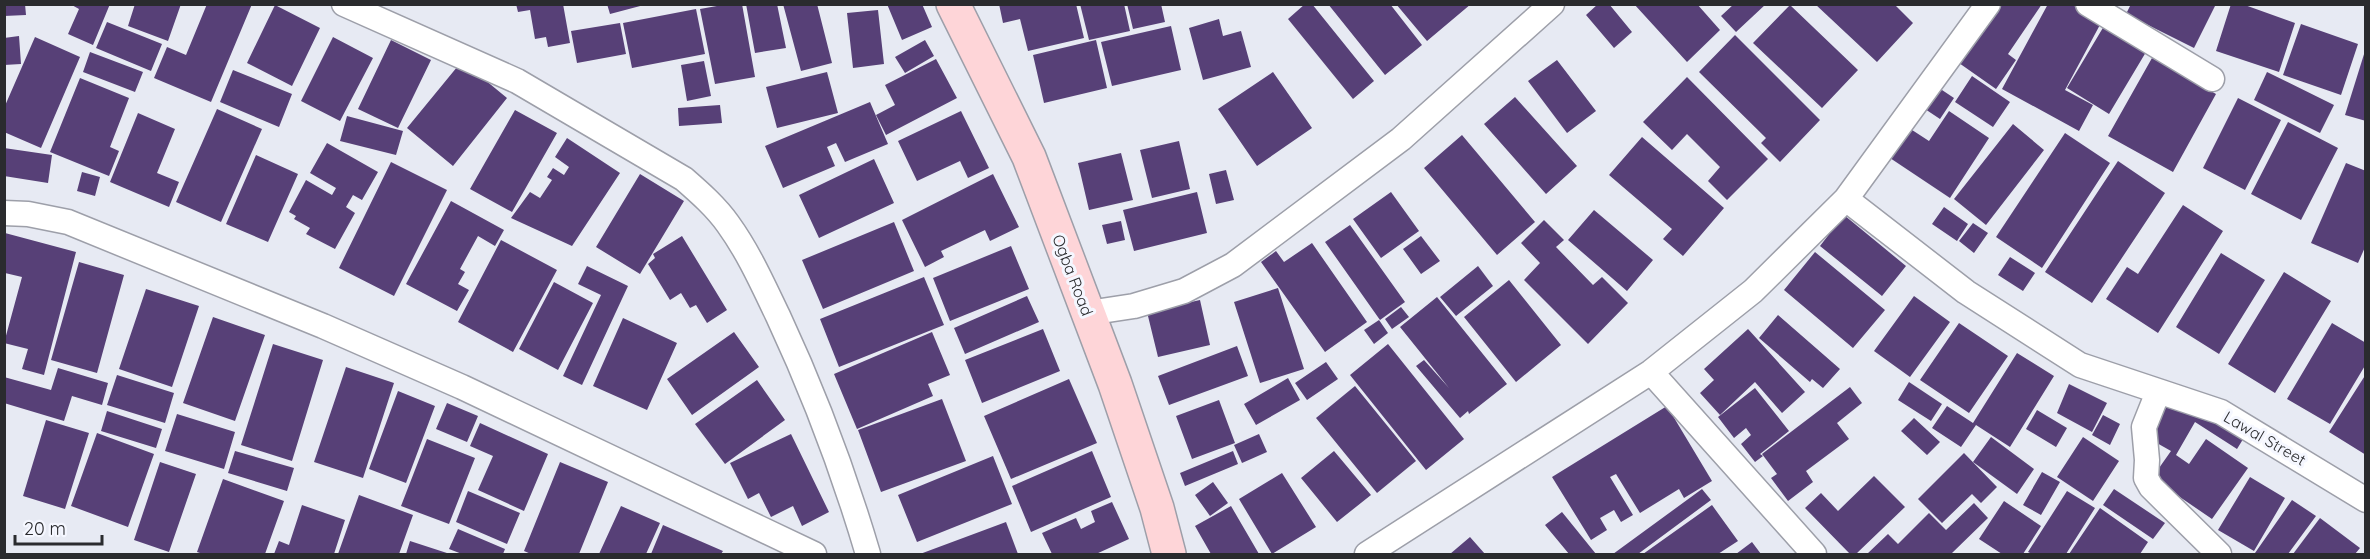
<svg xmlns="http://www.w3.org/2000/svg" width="2370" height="559" font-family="Quicksand,sans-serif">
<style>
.building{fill:#574077}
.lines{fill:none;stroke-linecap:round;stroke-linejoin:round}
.minor-casing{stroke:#9d9fa9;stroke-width:27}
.secondary-casing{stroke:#9d9fa9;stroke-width:36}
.minor{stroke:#fff;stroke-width:24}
.secondary{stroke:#fed5d8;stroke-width:33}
.labels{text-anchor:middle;stroke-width:6;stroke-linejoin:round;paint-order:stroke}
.street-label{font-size:16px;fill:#2a2b2e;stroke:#f5f7ff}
</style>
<rect width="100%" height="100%" fill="#e7eaf3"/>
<path class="building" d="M4 4H25L26 15 4 16Z
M70 4H110L93 45 68 34 79 9Z
M135 4H181L168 41 128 26Z
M207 4H252L211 102 154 78 167 47 186 55Z
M516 4H563L570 43 548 47 546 37 535 39 530 10 518 12Z
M607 4H644V5L610 14Z
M728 4H742L755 77 715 84 700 9Z
M746 4H777L786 48 755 53Z
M783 4H817L832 63 801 71Z
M887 4H922L932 27 902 40Z
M999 4H1076L1084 38 1028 51 1020 19 1003 23Z
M1080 4H1124L1130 31 1089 40Z
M1127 4H1161L1165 22 1133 29Z
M1305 4H1312L1374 81 1353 99 1288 19Z
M1328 4H1390L1422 45 1385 75Z
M1396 4H1471L1427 41Z
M1598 4H1609L1632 32 1614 48 1586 15Z
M1634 4H1697L1720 30 1687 62Z
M1734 4H1766L1736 32 1721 16Z
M1815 4H1894L1913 23 1877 62Z
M1999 4H2042L2008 54 2016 60 1996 89 1959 63Z
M2048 4H2071L2102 21 2065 90 2093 105 2079 131 2002 89Z
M2131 4H2216L2194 48 2126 14Z
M2231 4H2242L2295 23 2279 72 2216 51Z
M275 5 320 28 292 86 247 63Z
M1790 5 1858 70 1822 108 1753 43Z
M696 9 705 54 632 68 623 23Z
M878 10 884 64 853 68 847 13Z
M1219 19 1223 36 1241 31 1251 67 1203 80 1189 28Z
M2107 21 2149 47 2109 114 2067 88Z
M107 22 162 44 151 71 96 48Z
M620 23 626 54 577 63 571 31Z
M2301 24 2358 44 2341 95 2283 75Z
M1171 26 1181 70 1112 86 1101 42Z
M1735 35 1820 120 1780 162 1761 143 1766 138 1699 72Z
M19 36 21 64 4 65V38Z
M35 37 80 57 41 148 4 132V108Z
M333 37 373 58 340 121 301 101Z
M391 40 431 60 398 128 358 109Z
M925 40 934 56 905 73 895 57Z
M1096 40 1107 88 1044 103 1033 55Z
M2365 51H2366V121L2345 115Z
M90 52 143 72 135 92 83 72Z
M2152 58 2216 94 2173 172 2108 136Z
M936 59 957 98 886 135 876 115 895 105 885 85Z
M1557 60 1596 111 1567 133 1528 81Z
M462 61 507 98 453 166 407 128Z
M704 61 711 96 687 101 681 65Z
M233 70 292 94 279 127 220 102Z
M827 72 838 113 777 128 766 87Z
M1273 72 1312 128 1257 166 1218 109Z
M2267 72 2334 105 2320 133 2254 100Z
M1972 76 2010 102 1993 127 1955 102Z
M1687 77 1768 159 1727 200 1708 181 1720 167 1687 134 1672 150 1643 122Z
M80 78 129 98 110 147 119 151 109 176 50 152Z
M1933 84 1954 98 1940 119 1919 105Z
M1515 97 1577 166 1546 194 1484 124Z
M2238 98 2281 120 2245 190 2203 168Z
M870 102 888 144 845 162 836 143 827 147 835 166 783 188 765 146Z
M720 105 722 123 679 126 678 108Z
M217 109 262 129 221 222 176 202Z
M515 110 557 133 512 212 470 189Z
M961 111 989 168 968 178 960 161 917 181 898 141Z
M1949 111 1989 138 1950 198 1890 158 1909 128 1929 141Z
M138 113 175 129 157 173 179 182 169 207 110 182Z
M347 116 403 131 396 155 340 141Z
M2288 122 2338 148 2301 220 2251 194Z
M2013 124 2044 150 1986 225 1954 199Z
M2065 133 2110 163 2042 268 1996 237Z
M1462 135 1535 222 1497 255 1424 168Z
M1642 137 1724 208 1683 256 1663 239 1672 229 1609 175Z
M567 138 620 173 572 246 511 218 530 192 540 198 552 180 547 177 553 168 564 175 569 167 555 157Z
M1179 141 1190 189 1152 198 1140 150Z
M327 143 378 172 362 200 353 195 346 207 355 213 335 249 306 234 310 228 294 219 296 216 289 212 306 180 332 195 336 188 310 173Z
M4 148 52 155 48 183 4 176Z
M1121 153 1133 200 1089 210 1078 163Z
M256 155 298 174 268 242 226 224Z
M874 159 894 203 819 238 799 195Z
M2118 161 2165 193 2092 303 2045 272Z
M391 162 447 190 394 296 339 268Z
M2346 163 2366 171V245L2358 263 2311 243Z
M1226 170 1234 200 1216 204 1209 174Z
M82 172 100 177 95 196 77 191Z
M640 174 684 201 640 274 596 247Z
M993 174 1019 227 990 241 985 230 941 251 944 257 925 267 902 220Z
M1197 192 1207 233 1134 251 1123 210Z
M1391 192 1419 231 1381 258 1353 219Z
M451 201 504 230 495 246 478 236 460 269 465 272 458 284 469 290 457 311 406 284Z
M2183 205 2223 231 2158 333 2106 299 2127 267 2138 274Z
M1944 207 1968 224 1957 241 1932 224Z
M1594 210 1653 260 1627 291 1568 240Z
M1844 215 1906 266 1882 296 1820 246Z
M1544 220 1564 240 1556 247 1593 285 1602 277 1628 303 1588 344 1524 280 1540 263 1521 243Z
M1121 221 1125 240 1107 244 1102 225Z
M894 222 914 271 823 309 802 260Z
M1973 223 1988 233 1974 253 1959 241Z
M1350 225 1405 302 1380 320 1325 242Z
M5 233 76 252 44 375 22 369 28 349 4 343 22 277 5 273Z
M682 236 727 310 707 323 696 305 690 308 681 293 670 300 648 264 655 258 653 254Z
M1421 236 1440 261 1421 274 1403 249Z
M501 240 557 270 513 352 458 322Z
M1312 243 1367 322 1325 352 1261 262 1276 251 1284 262Z
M1011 246 1029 289 950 321 933 278Z
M1815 252 1885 310 1853 348 1784 290Z
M2221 253 2265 280 2219 354 2176 327Z
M2010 257 2035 273 2023 291 1998 275Z
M79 262 124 275 97 373 51 360Z
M587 266 628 286 582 385 563 376 601 295 578 284Z
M1478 266 1493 286 1456 316 1440 297Z
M2284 272 2331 301 2275 393 2228 364Z
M924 277 944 325 839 367 820 319Z
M1509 280 1561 345 1516 382 1464 317Z
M554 282 593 303 558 370 519 349Z
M1278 288 1304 369 1260 383 1234 302Z
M146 289 199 306 172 387 119 369Z
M1027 296 1039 322 965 354 954 328Z
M1914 296 1950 322 1910 377 1874 351Z
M1437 297 1507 384 1469 414 1468 411 1460 418 1416 366 1424 360 1449 388 1400 327Z
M1200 300 1210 345 1158 357 1147 312Z
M1401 307 1409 317 1392 329 1385 319Z
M1778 315 1840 369 1823 388 1812 379 1810 382 1759 338Z
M213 317 265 335 235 421 183 403Z
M623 318 677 343 647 410 593 386Z
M1379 320 1388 333 1374 344 1364 330Z
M1959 323 2008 356 1969 413 1920 380Z
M2332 323 2366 343V364L2330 424 2287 399Z
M1043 329 1060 371 982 403 965 360Z
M1748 329 1805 392 1782 413 1755 382 1720 415 1700 393 1714 380 1704 369Z
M734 332 759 367 692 415 667 379Z
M932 332 950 375 928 384 933 396 857 429 834 374Z
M273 344 323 360 292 461 241 445Z
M1388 344 1464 439 1426 470 1350 375Z
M1237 346 1248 376 1169 405 1158 376Z
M2017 353 2054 376 2010 447 1976 425 1961 447 1932 428 1947 406 1973 423Z
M1326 362 1338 379 1307 400 1295 383Z
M346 367 394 383 363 478 314 462Z
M58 368 108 383 102 405 72 396 64 421 4 403V377L51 390Z
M2366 374V455L2329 432Z
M117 375 174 393 165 423 107 405Z
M1288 378 1300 400 1256 425 1244 404Z
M1069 379 1097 443 1011 479 984 416Z
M757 380 785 420 725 464 695 424Z
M1909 382 1942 404 1931 421 1898 400Z
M2069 384 2107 403 2092 432 2057 413Z
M1355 386 1416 461 1377 493 1316 418Z
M1850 387 1862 403 1837 423 1849 439 1806 471 1813 482 1788 501 1771 478 1777 474 1762 454Z
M1755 388 1789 431 1760 454 1763 456 1755 462 1741 444 1751 435 1746 428 1734 438 1718 417Z
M398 391 435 406 406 483 369 469Z
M942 399 966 461 881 492 858 430Z
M2171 399 2245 436 2237 449 2195 422 2176 455 2189 464 2206 439 2248 468 2212 519 2152 478 2171 451 2148 438Z
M1219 400 1235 443 1192 459 1176 416Z
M447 403 478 416 467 442 436 429Z
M1667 406 1712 481 1684 498 1679 489 1640 513 1616 474 1610 477 1633 515 1621 522 1614 510 1600 518 1607 530 1591 540 1552 477Z
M2037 410 2067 428 2056 447 2026 429Z
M107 411 162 429 156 448 101 431Z
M177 414 235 432 224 469 165 451Z
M2103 415 2120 424 2110 445 2092 435Z
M1914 418 1940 442 1927 455 1901 431Z
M46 420 89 433 65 509 23 496Z
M480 423 548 454 524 511 478 490 493 456 470 446Z
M97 433 154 454 128 527 71 506Z
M791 434 829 512 802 526 793 506 771 517 759 493 748 499 730 463Z
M1259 434 1267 452 1242 463 1234 445Z
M1991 437 2034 469 2017 494 1973 462Z
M2083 437 2119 461 2093 501 2057 477Z
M427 439 475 458 449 524 401 506Z
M235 451 294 468 287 491 228 473Z
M1092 451 1111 497 1031 532 1012 486Z
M1233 451 1238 464 1185 486 1180 473Z
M1334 451 1371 495 1337 522 1301 478Z
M1964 453 1997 487 1981 503 1972 494 1942 523 1918 499Z
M993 456 1012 504 917 542 898 495Z
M160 462 196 474 169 552 134 540Z
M560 462 608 482 579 554H531L524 551Z
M2042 472 2060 482 2041 515 2023 505Z
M1282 473 1316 527 1272 554 1239 499Z
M1874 476 1905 507 1856 554H1850L1805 508 1821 493 1838 511Z
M2250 477 2285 498 2254 551 2218 530Z
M223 479 284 501 265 554H203L197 552Z
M1213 482 1228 503 1210 516 1195 495Z
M1702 489 1711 500 1638 554H1613Z
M2114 489 2165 523 2153 539 2103 505Z
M468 491 520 513 507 544 456 522Z
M2067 491 2095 508 2066 554H2032L2028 552Z
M359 495 413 515 399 554H338Z
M2292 500 2316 516 2288 554H2257L2255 553Z
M2004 501 2041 526 2023 554H2002L1979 539Z
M1112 502 1129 539 1096 554H1052L1042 533 1076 518 1081 529 1095 522 1091 511Z
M1974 503 1988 518 1951 554H1867L1888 534 1898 544 1929 513 1946 530Z
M302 505 345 520 334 554H274L279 541 289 545Z
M1712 505 1738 541 1718 554H1643Z
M621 506 660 523 646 554H599Z
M1231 506 1259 554H1211L1195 526Z
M2100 508 2148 542 2140 554H2069Z
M1562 512 1596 554H1569L1545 525Z
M2320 518 2360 548 2355 554H2293Z
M1006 522 1018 554H920Z
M663 525 723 551 721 554H651Z
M458 529 505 549 503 554H462L449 549Z
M1470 537 1485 554H1450Z
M410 541 450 554H406Z
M1752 542 1761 554H1736Z"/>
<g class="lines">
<g class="minor-casing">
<path id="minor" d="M344 4 517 81 684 179C700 193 716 207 728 224 749 253 763 285 778 316 814 393 844 473 868 554
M2088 4 2212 79
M1846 199 1966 292 2080 365 2221 412 2366 500
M4 213 28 214 68 222 323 326 462 387 814 554
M1088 313 1134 306 1184 291 1233 265 1401 139 1552 4
M1651 372 1814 554
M2158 392 2144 427 2147 460 2146 478 2151 487 2219 554
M1367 554 1651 372 1753 291 1846 199 1988 4"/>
</g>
<g class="secondary-casing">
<path id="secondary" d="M953 4 1029 157 1115 384 1157 508 1169 554"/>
</g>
<use href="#minor" class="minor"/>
<use href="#secondary" class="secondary"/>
</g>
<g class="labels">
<g class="street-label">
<text transform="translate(1073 275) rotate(69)" y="6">Ogba Road</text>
<text transform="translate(2265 438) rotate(30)" y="6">Lawal Street</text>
</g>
</g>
<rect width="2370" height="559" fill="none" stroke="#2a2b2e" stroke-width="12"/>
<path d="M15 535v9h87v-9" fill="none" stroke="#2a2b2e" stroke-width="3"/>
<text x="24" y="535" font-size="18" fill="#2a2b2e" stroke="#f5f7ff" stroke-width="4.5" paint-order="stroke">20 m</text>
</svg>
